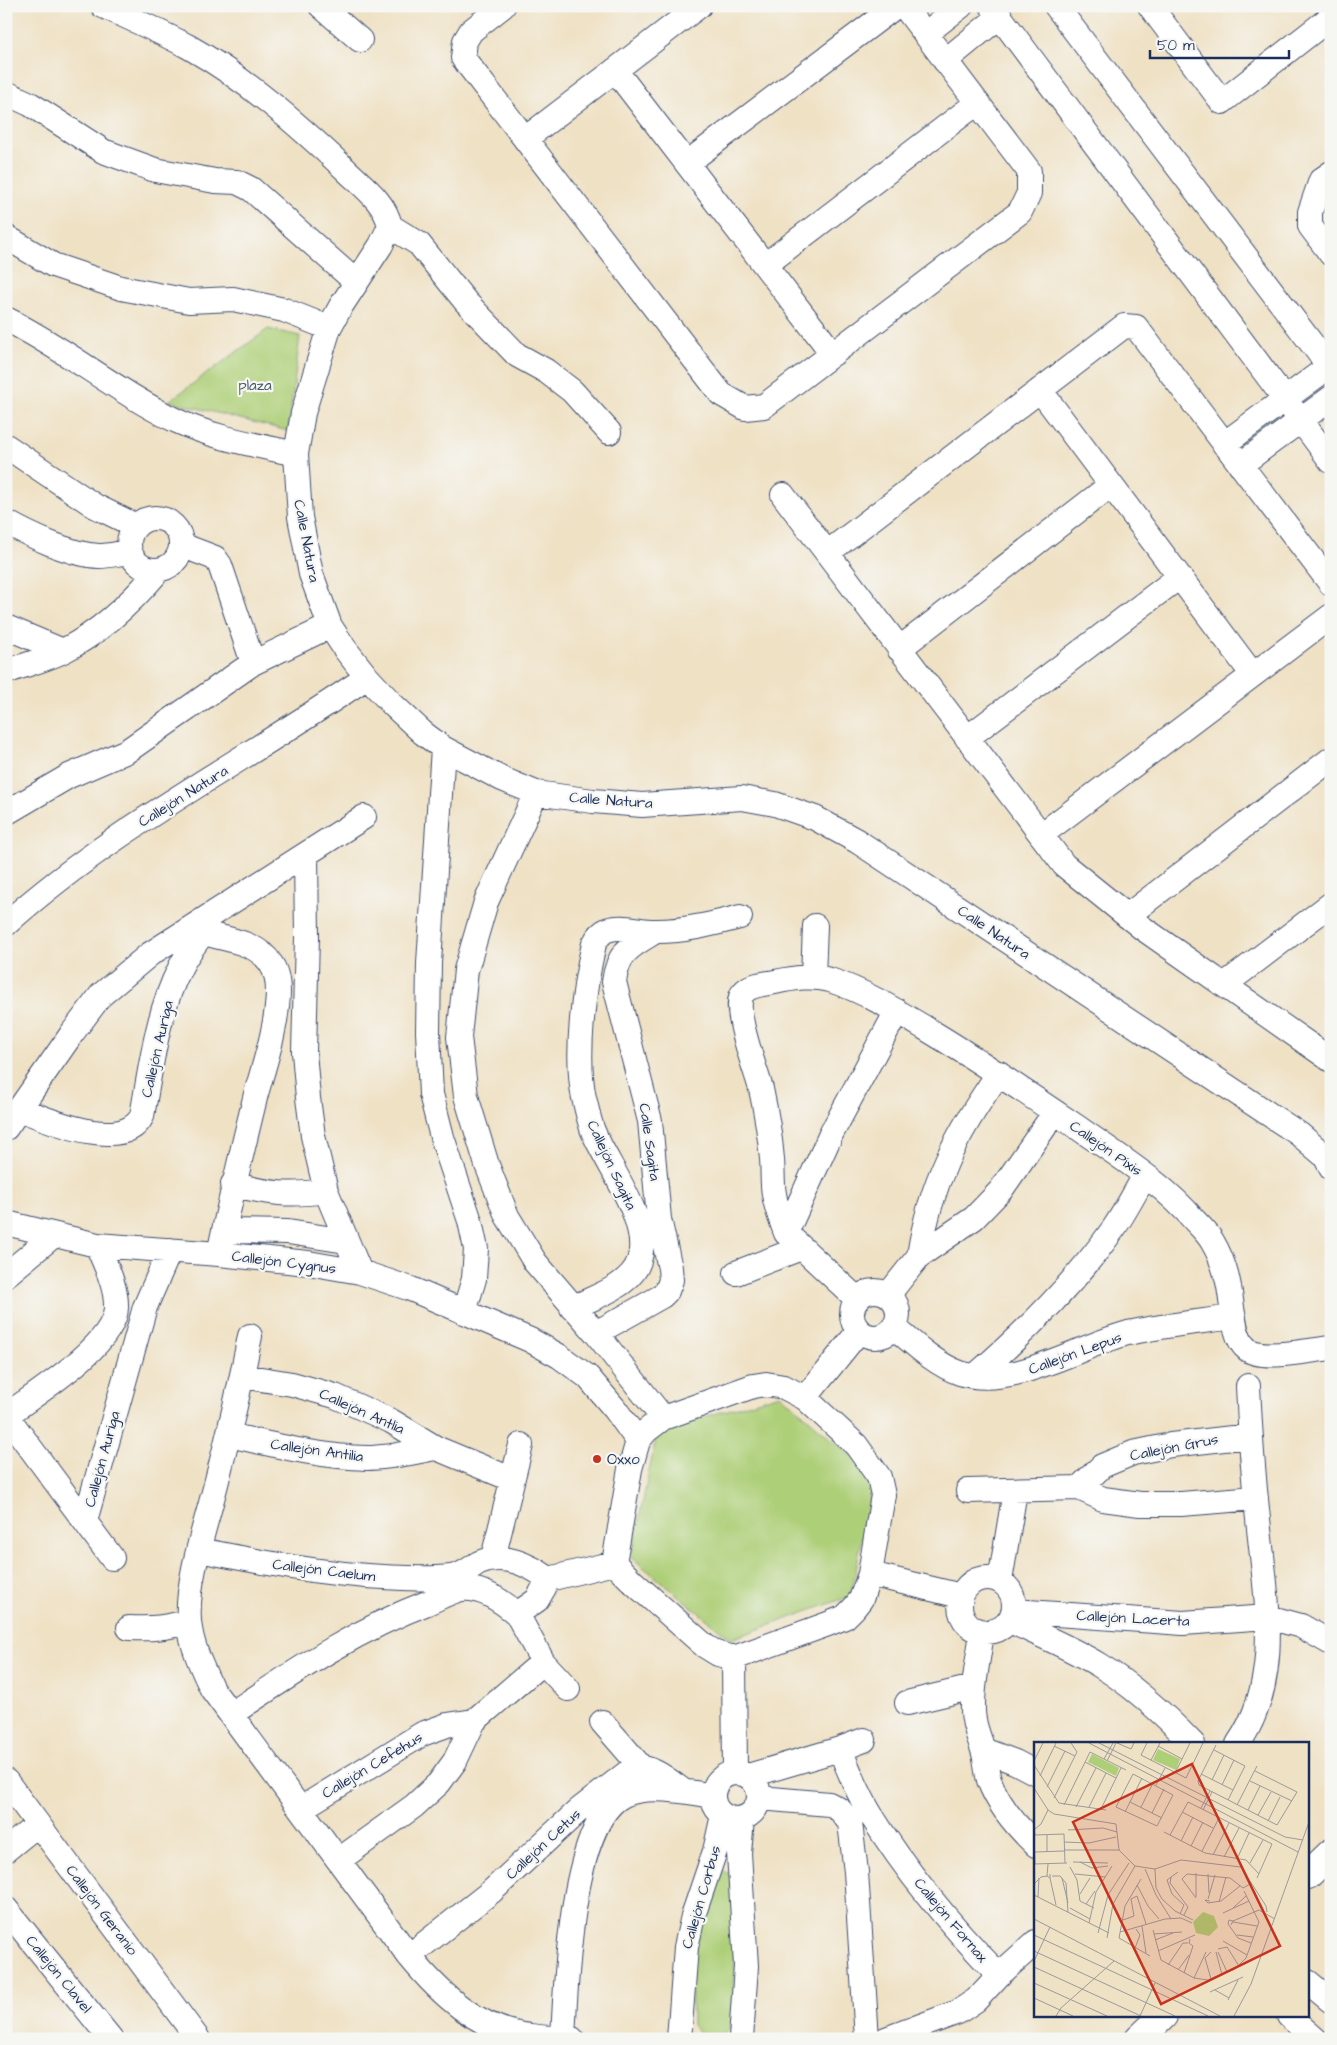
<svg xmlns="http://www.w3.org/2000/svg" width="1337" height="2045" font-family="'Architects Daughter',sans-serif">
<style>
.park{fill:#adcf77;stroke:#647f6a}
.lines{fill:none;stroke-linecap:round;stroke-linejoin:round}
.minor-casing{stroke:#3b4a6d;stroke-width:26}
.major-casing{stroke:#3b4a6d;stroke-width:30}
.minor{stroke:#fff;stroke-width:24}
.major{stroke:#fff;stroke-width:28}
.poi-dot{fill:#c8321e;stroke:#f6f6f2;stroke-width:2}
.labels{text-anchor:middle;stroke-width:4.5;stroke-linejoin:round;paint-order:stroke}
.park-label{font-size:15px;fill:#405764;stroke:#f6f6f2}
.street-label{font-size:15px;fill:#1b2f5e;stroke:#f6f6f2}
.poi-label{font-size:15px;fill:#1b2f5e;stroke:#f6f6f2;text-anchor:start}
.inset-road{fill:none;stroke:#9a9a9b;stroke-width:1}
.view{fill:#c8321e;fill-opacity:0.15;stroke:#c8321e;stroke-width:2.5}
.inset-edge{fill:none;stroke:#1b2f5e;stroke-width:2.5}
</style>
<rect width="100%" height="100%" fill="#f6f6f2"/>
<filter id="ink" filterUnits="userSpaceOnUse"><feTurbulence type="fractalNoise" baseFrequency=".02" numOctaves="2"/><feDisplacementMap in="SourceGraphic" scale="10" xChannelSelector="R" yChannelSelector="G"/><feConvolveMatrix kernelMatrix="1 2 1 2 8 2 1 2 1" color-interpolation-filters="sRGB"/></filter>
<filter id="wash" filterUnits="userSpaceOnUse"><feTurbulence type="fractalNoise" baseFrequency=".0096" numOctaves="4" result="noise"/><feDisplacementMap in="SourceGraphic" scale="20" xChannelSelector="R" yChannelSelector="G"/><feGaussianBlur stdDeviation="1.12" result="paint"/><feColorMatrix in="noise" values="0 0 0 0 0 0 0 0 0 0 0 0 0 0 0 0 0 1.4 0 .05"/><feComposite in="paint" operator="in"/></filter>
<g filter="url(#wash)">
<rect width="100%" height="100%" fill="#efe1c4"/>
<path class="park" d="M268 329 300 336 288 431 169 401Z
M780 1394 874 1476 851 1596 731 1639 631 1557 656 1438 668 1428Z
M722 1871 731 1874 736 1894 734 2017C732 2022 730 2031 724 2034 713 2041 698 2034 692 2025L691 1959 719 1872Z"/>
</g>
<g filter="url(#ink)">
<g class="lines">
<g class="minor-casing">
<path id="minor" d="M103 6C132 19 161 32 189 47 246 79 296 123 344 168 361 185 385 201 390 226L419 244 466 302 517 355 546 371 572 391 609 432
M321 6 360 40
M503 6 471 31 465 41 463 58 721 394 745 408 764 406 1020 212 1029 193V171L904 6
M992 6 1331 461
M1056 6 1331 369
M1150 6 1222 102 1331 17
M925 34 961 6
M945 61 1000 16
M615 70 833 354
M6 93 30 104 103 151 155 170 215 181 237 182 251 189 356 282
M525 139 699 6
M687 163 896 6
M1331 173 1321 180 1310 212V226L1331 254
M390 226 381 245 341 306 329 328 303 413 296 454 300 517 311 574 330 626 345 649 367 677 393 705 423 733 443 748 502 779 536 793 593 801 642 805 742 798 775 804 815 818 857 841 1299 1134 1325 1156 1331 1168
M6 237 53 265 121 288 189 301 233 299 284 310 329 328
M765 265 977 103
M6 319C66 349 117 392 177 421 214 438 256 445 296 454
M1040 390 1253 675
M1224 444 1331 365
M6 446 95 506 136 526
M1240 465 1331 398
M783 495 1064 865 1141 927 1331 1060
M129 544a26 26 0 1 1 52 0a26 26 0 1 1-52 0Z
M6 522C31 536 71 555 99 556 109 556 120 553 130 552
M181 545 215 558 220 565 253 663
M827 553 1124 326 1136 327 1331 584
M6 627 63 651
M899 649 1111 485
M6 672C25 664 47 660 65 650 102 631 132 602 159 570
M967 738 1179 577
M443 748 429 963 428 1032 431 1094 442 1137 470 1221 476 1249 474 1279 464 1312
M536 793 486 902 466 970 459 1037 466 1096 487 1165 507 1216 535 1262 596 1333 663 1418
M6 813 69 776 127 751 253 663 330 626
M1041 835 1331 616
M306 855 307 937 304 1052 308 1098 313 1136 326 1191 360 1272
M1127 916 1331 759
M6 924C115 826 247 760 367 677
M813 977 815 926
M1224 985 1331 904
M19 1109C48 1120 124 1153 142 1116 151 1067 157 1013 180 968 186 955 195 944 203 933 225 939 258 942 271 964 277 972 278 983 278 993 277 1027 265 1062 256 1094 243 1147 230 1200 219 1254
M6 1128 73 1032 101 995 150 954 364 817
M233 1184C267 1194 291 1196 326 1191
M6 1223 97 1245 219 1254 308 1263 360 1272 411 1289 530 1340 559 1356 588 1377 615 1409 638 1441
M224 1231 288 1232 346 1241
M786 1233C781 1220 776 1208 774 1194 772 1183 773 1171 772 1159 770 1136 766 1112 761 1089 756 1070 731 1006 743 993 750 984 765 984 775 982 794 978 812 975 830 980 864 991 895 1010 925 1028 977 1059 1027 1093 1077 1127 1118 1156 1163 1183 1195 1221 1201 1227 1208 1234 1212 1241 1218 1251 1224 1266 1227 1278 1233 1297 1231 1337 1247 1349 1262 1361 1311 1350 1331 1348
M919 1256C930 1183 957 1133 999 1073
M736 1273 801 1248
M6 1275 54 1235
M852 1314a23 23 0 1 1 46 0a23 23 0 1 1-46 0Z
M888 1295 919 1256 974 1218 1001 1190 1055 1112
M857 1299 786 1233 831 1134 897 1011
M572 1308C594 1297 631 1286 639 1261 652 1223 607 1165 593 1131 589 1121 587 1109 584 1098 575 1055 584 986 594 944 597 938 600 933 607 930 623 924 640 932 657 931 685 931 713 924 740 917
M894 1327C913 1343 935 1364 960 1373 1010 1390 1079 1346 1128 1333 1163 1325 1199 1322 1234 1317
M596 1333 662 1296 667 1291 671 1280 670 1268 659 1219 650 1121 614 982C618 951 631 946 656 931
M250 1336C240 1387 228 1438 215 1488 205 1527 186 1582 189 1621 191 1645 202 1668 212 1689L409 1956C441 1995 478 2030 530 2036 544 2038 558 2038 572 2039
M242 1376 292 1384 335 1396 391 1421 436 1448 511 1479
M975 1376C1027 1331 1074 1284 1114 1228 1125 1212 1135 1193 1145 1175
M766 1384 784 1387 805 1398 856 1445 879 1477 883 1495 870 1574 861 1599 854 1608 845 1617 828 1624 734 1658 718 1654 705 1646 633 1582 614 1563 630 1469 638 1441 646 1431 663 1418 753 1386Z
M805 1398 859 1331
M6 1415 112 1558
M7 1415C35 1394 115 1345 116 1308 117 1287 105 1264 97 1245
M229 1435C274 1445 321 1457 367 1458 390 1458 413 1452 436 1448
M1079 1488 1102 1466 1133 1453 1171 1445 1250 1436
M968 1491 1079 1488 1103 1499 1140 1504H1181L1256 1498
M85 1521 145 1307 170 1250
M199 1550C260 1562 321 1574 384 1577 407 1578 433 1580 456 1576 464 1574 472 1567 479 1563 504 1552 529 1565 549 1579L614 1563
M493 1558 521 1445
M870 1574 961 1596
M960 1605a27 27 0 1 1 54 0a27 27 0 1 1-54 0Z
M1000 1581 1015 1491
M1014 1611 1183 1623 1268 1617 1301 1626 1331 1643
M1010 1621C1040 1635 1071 1648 1099 1665 1134 1686 1165 1715 1193 1744
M129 1628C152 1629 167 1628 189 1621
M982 1632C979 1656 973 1681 973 1705 972 1721 978 1734 983 1750 986 1759 986 1770 989 1780 998 1805 1017 1827 1036 1845
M734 1658 735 1773
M543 1662 568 1689
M907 1703 974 1687
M231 1714C296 1671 354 1631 427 1603 437 1599 451 1591 462 1589 482 1587 503 1602 517 1614
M602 1722 641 1767
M1238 1744C1284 1678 1265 1593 1258 1519 1253 1474 1250 1430 1248 1386
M840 1749C849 1771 858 1794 871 1815 907 1873 951 1926 999 1975
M983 1750 1015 1762 1036 1773
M713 1796a23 23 0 1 1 46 0a23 23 0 1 1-46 0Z
M748 1776 840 1749 864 1740
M6 1781 198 2039
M760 1798 829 1804 840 1810 850 1823 856 1872 867 2039
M302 1808 422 1734 447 1725 474 1721
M6 1850 38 1824
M339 1860 414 1806 439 1783 455 1761 474 1721 543 1662 517 1614 537 1600 549 1579
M6 1909 111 2039
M409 1956 492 1891 579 1810 632 1769C651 1764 668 1780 683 1791
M1308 1982 1331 2001
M1289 2016 1315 2039
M563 2038C566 1985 570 1817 626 1794 649 1784 689 1792 713 1796
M679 2039 686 1947 693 1916 715 1851 723 1815
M741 2039 746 1966 739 1853 742 1819
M886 2039 958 2012 976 2000 999 1975 1036 1942"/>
</g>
<g class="major-casing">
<path id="major" d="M1308 1875 1331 1853
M1139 2039 1163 2016"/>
</g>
<use href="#minor" class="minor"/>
<use href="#major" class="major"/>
</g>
</g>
<circle class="poi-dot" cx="597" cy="1459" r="5"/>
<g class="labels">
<g class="park-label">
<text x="255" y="390">plaza</text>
</g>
<g class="street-label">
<text transform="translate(307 541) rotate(79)" y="5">Calle Natura</text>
<text transform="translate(183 796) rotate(-32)" y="5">Callejón Natura</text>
<text transform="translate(611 800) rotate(4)" y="5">Calle Natura</text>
<text transform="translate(994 932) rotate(34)" y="5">Calle Natura</text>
<text transform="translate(157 1049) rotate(-77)" y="5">Callejón Auriga</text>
<text transform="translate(650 1142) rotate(82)" y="5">Calle Sagita</text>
<text transform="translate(1106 1148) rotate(35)" y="5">Callejón Pixis</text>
<text transform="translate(612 1165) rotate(65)" y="5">Callejón Sagita</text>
<text transform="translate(284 1262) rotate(7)" y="5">Callejón Cygnus</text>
<text transform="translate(1075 1353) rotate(-20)" y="5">Callejón Lepus</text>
<text transform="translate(362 1411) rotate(24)" y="5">Callejón Antlia</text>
<text transform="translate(1174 1447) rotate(-11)" y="5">Callejón Grus</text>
<text transform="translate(317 1450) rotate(8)" y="5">Callejón Antilia</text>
<text transform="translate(102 1459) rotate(-75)" y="5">Callejón Auriga</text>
<text transform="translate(324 1570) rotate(7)" y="5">Callejón Caelum</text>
<text transform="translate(1133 1618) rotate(3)" y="5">Callejón Lacerta</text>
<text transform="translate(372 1765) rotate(-31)" y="5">Callejón Cefehus</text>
<text transform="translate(543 1844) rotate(-43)" y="5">Callejón Cetus</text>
<text transform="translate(701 1897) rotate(-74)" y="5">Callejón Corbus</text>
<text transform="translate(102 1910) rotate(53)" y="5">Callejón Geranio</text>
<text transform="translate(951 1920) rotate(50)" y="5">Callejón Fornax</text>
<text transform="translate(59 1974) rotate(51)" y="5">Callejón Clavel</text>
</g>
<g class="poi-label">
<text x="607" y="1464">Oxxo</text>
</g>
</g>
<g transform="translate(1034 1742)">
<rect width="275" height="275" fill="#efe1c4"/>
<path d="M124 7 146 17 142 28 119 18ZM58 12 85 26 82 34 54 20ZM169 170 180 174 184 185 175 194 162 191 159 180Z" fill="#adcf77"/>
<path class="inset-road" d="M55 1 264 110M65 1 251 95 269 98M83 1 97 7 100 1M113 1 107 13 152 36 169 1M182 3 164 39 165 43 243 83 263 50 221 29M20 4 41 14M124 4 148 17M180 8 211 24 194 58M70 17 79 1M117 18 126 1M0 19 9 1M73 19 82 1M51 20 82 36M0 23 25 61 72 68M141 31 156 1M99 32 139 53 123 84 82 65ZM167 32 199 48M6 34 22 1M178 38 190 13M216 39 258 59M122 43 131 26M188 43 200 18M13 45 31 9M0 46 14 68 20 72 82 82 85 108 101 124 121 127 147 118 207 125 232 164 233 170M20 56 43 10 37 1M96 60 128 76M30 63 56 10 92 28M203 63 223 24M42 65 62 26M55 65 72 31M107 65 119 41M167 66 176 49M67 67 87 26M169 68 178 50M214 68 226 44M91 70 108 36M148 70 179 86M118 71 130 47M224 73 237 50M234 79 246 55M0 87 1 93 30 92M1 87 7 82 14 68M34 88 69 86 83 90M130 90 171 111 212 118 225 132M30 92 31 121M0 93 1 122M13 93V110M136 93 154 60 238 102 223 136M147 99 159 75M30 100 55 101 82 95M157 104 169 80M30 108H85M168 109 185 76M1 110 30 109M179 113 195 81M190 115 205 86M203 117 215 91M39 120 74 121M46 120 58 126 74 124M216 121 229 98M0 122 33 121M14 122 13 134 16 136V132M36 125 43 138 46 159 60 166M111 127 122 153 137 177M121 127 122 146 128 157 141 169 159 178M144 130 133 138 138 152 150 163 146 172M41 132 71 135M174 132 175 151M18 134H26L32 141 34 170M137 135 136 141 154 165 150 173M16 136 22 163M28 136 34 161M107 137 91 164 85 196 116 214M0 142 7 135 13 134M103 143 114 164 125 177M46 152 56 136M0 153 75 191M4 155 5 136M162 155V131M162 156 148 137 153 132 196 136 209 146 218 141M174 157 181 133M176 159 171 158 174 161 187 159 206 144M185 160 192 135M52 162 61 149M36 166 56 177M199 166 212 154M189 171 215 159M0 177 186 274M89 178 100 174 97 157 103 154 112 182M199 179 225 168 241 177M199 180 223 184M55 181 62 150 78 124M197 183 199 179 195 178 194 182 204 196 217 201M108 184 112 211M119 188 127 218 160 236 174 238 201 227 212 216 225 180 210 149M86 190 131 177 147 176 158 181M64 191 74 153 95 121M120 192 148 190M0 193 174 274M203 193 219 195M73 196 79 162 101 124M121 198 139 191M189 199 213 213M101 206 106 193 102 187M184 207 193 205 205 224M0 209 141 274M124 209 161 193M177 210 171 216 177 237M182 210 188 233M184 210 193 230M0 219 16 185M134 223 149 201H154M0 225 107 274M144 228 155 213M150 231 159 204 155 201 156 197M160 236 172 210M0 241 73 274M181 248 195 256M176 250 209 235M0 256 39 274M194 258 204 238M22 274 27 266 80 219M106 274 121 241M200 274 217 242 275 80"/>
<path class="view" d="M158 22 246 204 127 262 39 80Z"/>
<rect width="275" height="275" class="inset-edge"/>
</g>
<rect width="1337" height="2045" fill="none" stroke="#f6f6f2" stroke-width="25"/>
<path d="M1150 50v8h139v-8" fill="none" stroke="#1b2f5e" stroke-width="2.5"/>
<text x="1157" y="50" font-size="15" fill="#1b2f5e" stroke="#f6f6f2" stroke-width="4" paint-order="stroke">50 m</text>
</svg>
